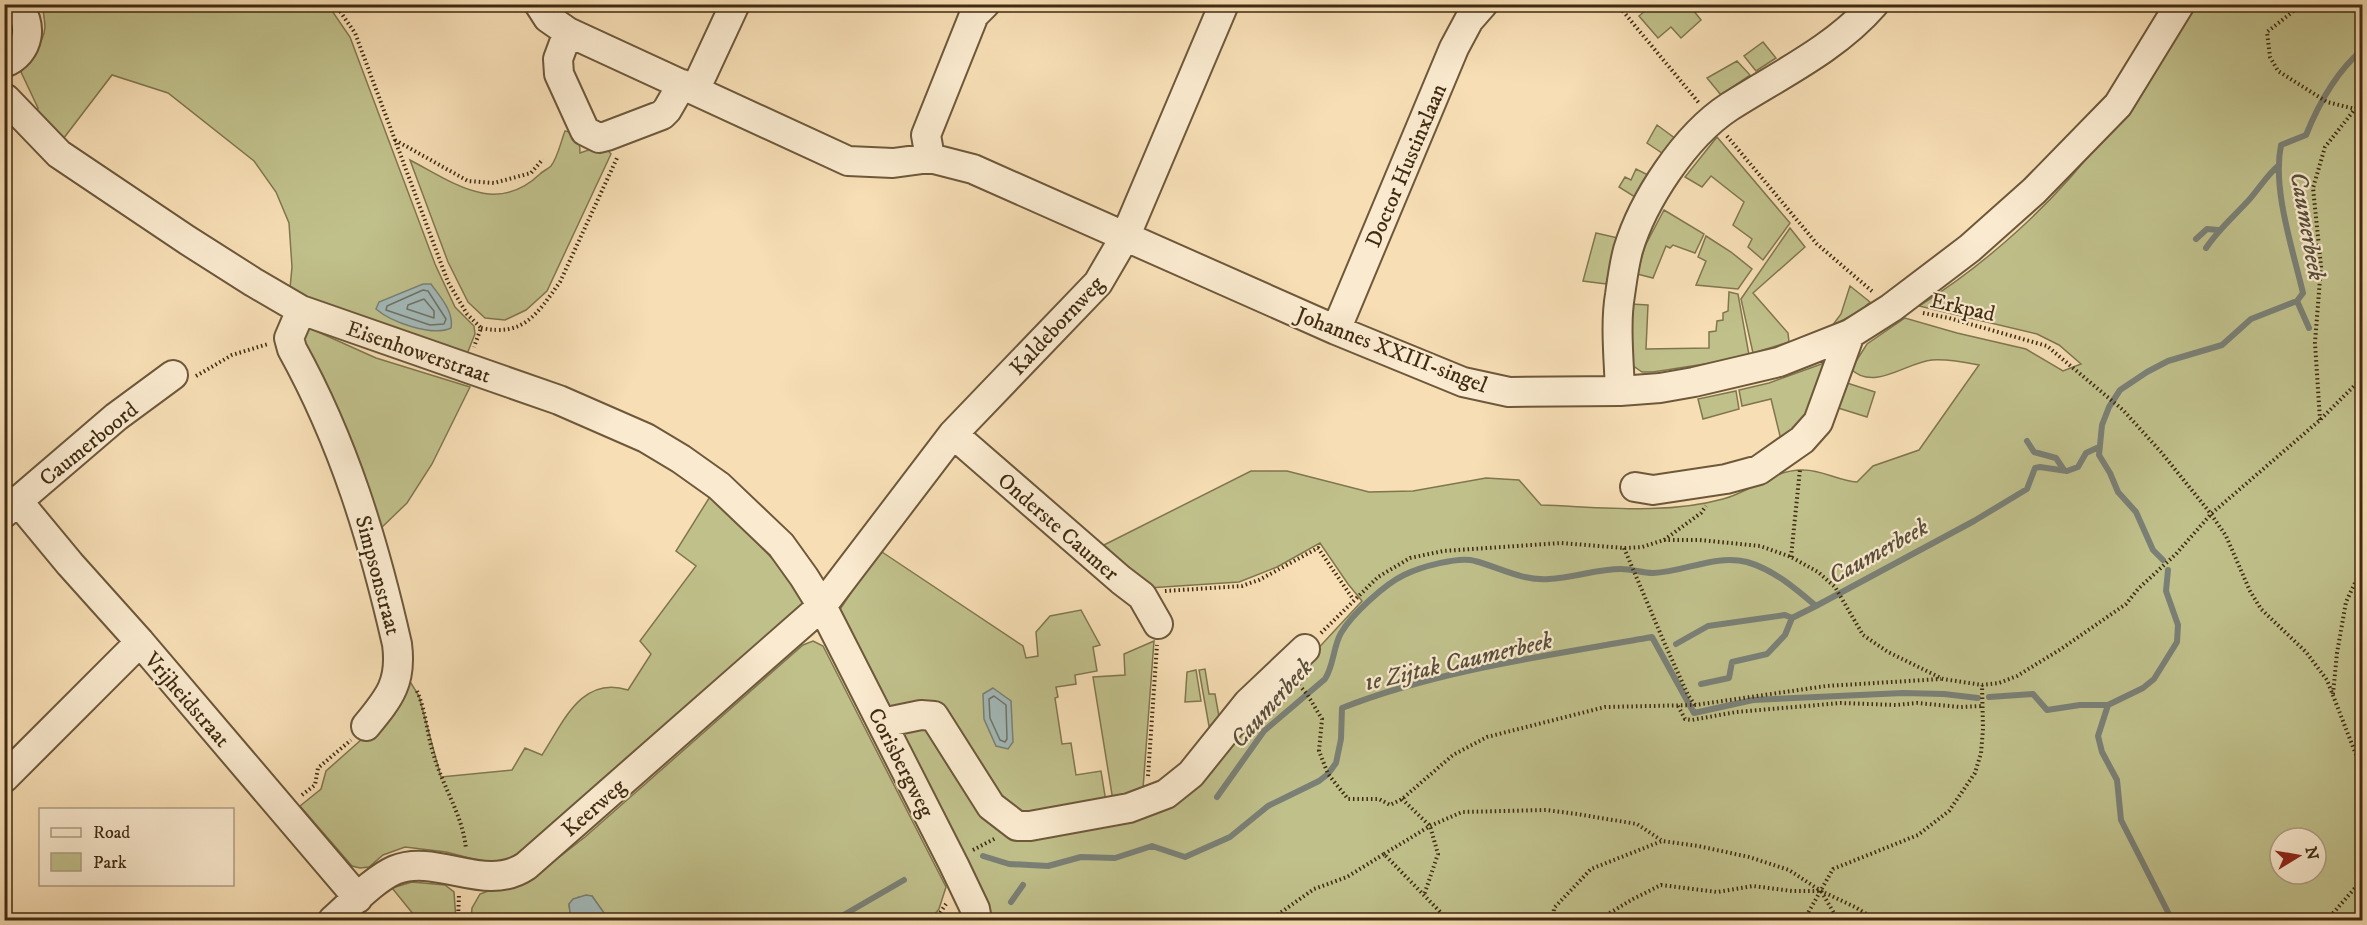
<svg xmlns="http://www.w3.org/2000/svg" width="2367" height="925" font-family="'IM FELL DW Pica',serif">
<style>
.green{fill:#c0c08b;stroke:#80764e;stroke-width:1.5;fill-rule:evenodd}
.water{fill:#a2b9b9;stroke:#7a8076;stroke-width:1.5}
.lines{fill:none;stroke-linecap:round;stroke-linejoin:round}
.shore{stroke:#707265;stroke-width:1.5}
.stream{stroke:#7a8076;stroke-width:6}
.minor-casing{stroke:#6d583a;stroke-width:32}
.path{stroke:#3f2b11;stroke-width:4;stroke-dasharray:1.5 3;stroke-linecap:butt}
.minor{stroke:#faeacf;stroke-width:28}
.labels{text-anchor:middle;stroke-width:4.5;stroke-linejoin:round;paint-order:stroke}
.street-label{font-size:22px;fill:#3f2b11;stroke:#faeacf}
.water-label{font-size:24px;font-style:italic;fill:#584e3b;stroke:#faeacf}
</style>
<rect width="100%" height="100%" fill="#f7deb5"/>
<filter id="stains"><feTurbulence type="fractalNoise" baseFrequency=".00333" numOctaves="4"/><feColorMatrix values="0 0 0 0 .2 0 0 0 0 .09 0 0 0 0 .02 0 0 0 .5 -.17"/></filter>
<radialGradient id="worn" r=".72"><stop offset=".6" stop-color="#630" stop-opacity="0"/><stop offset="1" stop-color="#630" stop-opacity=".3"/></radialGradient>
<path class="green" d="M1653 4 1689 5 1701 20 1681 38 1671 27 1658 38 1639 16Z
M2198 4 2362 5V920H991L973 876 900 728 926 724 994 825 1005 834 1159 811 1299 669 1362 601 1348 584 1320 543 1277 567 1239 582 1148 588 1098 548 1251 471H1287L1369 492 1413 491 1486 478 1519 480 1541 505C1601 507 1665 515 1723 499 1751 492 1773 469 1804 470 1822 470 1839 481 1857 482L1873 466 1919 450 1979 365C1964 362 1947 359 1932 360 1907 362 1874 392 1851 369L1867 344 1905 318 1957 333 2026 349 2063 371 2081 364 2059 345 2037 334 1919 306C1988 263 2056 201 2104 136 2134 96 2160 51 2187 9ZM2280 838H2316V874H2280Z
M44 5H328L350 37 435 264 455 307 474 326 475 334 465 359 325 307 290 288 292 267 289 223 276 192 254 161 168 93 112 75 60 143 36 118 38 108 21 72C25 59 37 51 42 39 49 23 41 17 44 5Z
M1763 42 1776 58 1756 71 1744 56Z
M1737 61 1750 75 1721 95 1707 78Z
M1657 125 1676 139 1665 155 1647 143Z
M565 131 579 134 580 153 603 145 611 154 547 291 526 310 505 320 485 318 468 302 448 262 410 160C454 183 496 216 540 174 543 171 548 169 551 166 558 157 561 141 565 131Z
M1717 137 1790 223 1763 260 1748 247 1752 239 1733 225 1744 202 1711 176 1702 187 1685 177Z
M1636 169 1650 176 1638 199 1619 187 1625 177 1631 180Z
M1664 210 1704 234 1695 253 1673 245 1670 248 1666 246 1653 278 1637 274 1645 246Z
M1790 228 1805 247 1753 293 1788 333 1789 342 1753 353 1741 299Z
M1596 233 1618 238 1606 284 1583 281Z
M1706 236 1731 252 1752 269 1738 289 1696 285 1706 261 1698 257Z
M1850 286 1870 302 1860 311 1832 326 1841 314Z
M1729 292 1738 294 1749 355 1711 363 1653 372H1642L1632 365 1631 304 1648 305 1646 349 1709 348V332L1716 331 1717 321 1723 320V313L1728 311Z
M307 327 376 358 470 387 432 464 407 503 379 530 303 343Z
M1827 362 1810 420 1781 440 1771 399 1742 406 1739 390 1769 383Z
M1847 383 1875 392 1867 417 1835 407Z
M1736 391 1739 409 1703 419 1698 399Z
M711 495 789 576 803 594 805 609 524 855 493 864 446 852 405 847 383 855 369 867 360 868 352 866 300 806 321 789 326 771 362 739 406 675 419 696 441 777 512 770 525 748 542 755C563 723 581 675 628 690L651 654 640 641 696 566 676 551Z
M879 550 1023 646 1026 658 1038 656 1036 632 1050 616 1081 610 1100 645 1093 647 1097 671 1075 675 1076 684 1056 687 1058 697 1055 698 1062 744 1071 743 1076 775 1101 771 1107 808 1012 813 943 715 884 712 835 617Z
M813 641 823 646 946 887 939 909 930 920H605L604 913 592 896 579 897 569 904 571 920H471L472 908 480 894 540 872 585 837 803 645Z
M1154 641 1142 802 1114 807 1093 677 1125 675 1124 654Z
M1205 669 1209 694H1215L1220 722 1209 726 1199 670Z
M1196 670 1201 701 1185 702 1187 672Z
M412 882 445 885 454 892 456 920H418L392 888Z"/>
<path class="water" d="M423 284H431C440 297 454 311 451 328 432 337 391 322 376 309L379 302Z
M993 688 1011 701 1013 742 1008 749 996 746 984 719 983 694Z
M586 895 592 896 604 913 605 920H571L569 904 573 899Z"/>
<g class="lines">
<path class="shore" d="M423 290 428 291 446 319 444 324 430 325 386 310 387 306Z
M424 299 434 311V318L407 309 408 305Z
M994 696 1006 705 1007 739 1005 742 1000 740 990 718 989 699Z"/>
<path class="stream" d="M2196 239 2207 229 2218 230
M2206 248C2218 230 2233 217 2248 201 2259 189 2266 176 2279 165
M2297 301 2309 328
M2027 441 2034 452 2056 458 2064 470
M2163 560 2153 550 2136 512 2118 492 2110 473 2099 455 2102 425 2109 407 2120 390 2147 372 2168 361 2222 345 2251 319 2297 301 2303 293C2293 250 2272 189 2281 145L2306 135C2319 103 2336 72 2362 50
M1676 644 1708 626 1785 615 1792 618 1816 606
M1701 684 1729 678 1732 662 1767 654 1785 635 1792 618
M1989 697 2033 694 2047 710 2080 705H2108L2143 688 2154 679 2177 642 2178 625 2166 591 2168 570
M2108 705 2098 736 2102 752 2117 780 2121 820 2172 920
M1217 797 1264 731 1325 679C1334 665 1333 647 1341 633 1352 614 1385 584 1404 575 1420 567 1459 556 1475 561 1501 568 1522 581 1549 579 1573 578 1597 569 1621 569 1632 569 1642 573 1653 573 1685 572 1715 554 1747 562 1774 570 1795 588 1816 606L1974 521 2027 489 2035 468 2040 467 2067 471 2078 467 2086 453 2099 447
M983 856 1009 864 1048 866 1081 857 1115 858 1152 846 1185 857 1230 837 1268 806 1319 781 1328 774 1336 763 1341 739 1342 708C1438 670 1551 655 1652 637L1694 713 1753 700 1903 693 1944 694 1978 698
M1011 902 1023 885
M835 920 904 880"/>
<g class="minor-casing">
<path id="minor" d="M539 4 548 18 568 32 848 161 893 163 930 158 973 169 1336 330 1463 382 1509 392 1620 391 1660 388 1694 382 1779 362 1850 334 1891 308 1970 248 2034 191 2118 105 2180 4
M568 32 558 59 559 74 585 131 599 138 607 136 662 115 667 110 682 84
M4 63C30 53 34 23 16 4
M695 90 735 4
M6 99 59 154 187 240 253 282 301 310 559 400 646 438 681 459 719 486 781 545 804 577 822 606 954 865 975 909 977 920
M930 158 926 135 974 15 985 4
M301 310 289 338 292 349C344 443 373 539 397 644 402 682 390 697 366 726
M1336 330 1454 48 1469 20 1483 4
M1620 391C1619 362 1615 323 1620 295 1622 281 1624 265 1628 250 1643 200 1685 136 1729 107 1779 75 1835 49 1874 4
M953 434 1121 580 1142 596 1158 624
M1635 487 1653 490 1726 479 1759 470 1802 440 1818 422 1850 334
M17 500 70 564 140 642 358 898
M4 513 116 417 173 375
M882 723 921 715 934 716 991 806 1017 826H1030L1129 808 1166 794 1191 774 1248 703 1305 649
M4 778 140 642
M333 920C350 905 374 879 395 870 437 853 485 894 526 866L822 606 953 434 1098 283 1126 235 1224 4"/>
</g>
<path class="path" d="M335 4 355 33 448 282 467 314 481 328 474 347
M1617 4 1699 103
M2305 4 2300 6 2267 32 2270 57 2278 71 2327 102 2355 109
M1727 136 1817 244 1873 292
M395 140 468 181 494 183 531 173 543 159
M1923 313 1949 318 2047 346 2123 410 2161 452 2211 514 2226 536 2250 591 2261 609 2306 652 2327 680 2362 770
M481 328C524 337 537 314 560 282L617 158
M196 376 232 355 268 344
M2320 420 2315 343 2321 266 2313 188 2325 147 2355 109 2362 105
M1664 540H1700L1760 546 1791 557 1818 572 1835 587 1863 635 1888 652 1943 679 1982 685 1999 683 2017 676 2061 649 2126 604 2138 589 2176 554 2211 514 2320 420 2362 378
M1624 548 1664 642 1688 695 1695 705
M1791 557 1800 469
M1165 591 1242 586 1259 580 1318 548 1353 599
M1321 633 1378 577 1410 558 1443 551 1561 543 1624 548 1642 547 1664 540 1701 513 1706 506
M1299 685 1307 694 1322 719 1319 751 1328 774 1348 799H1379L1390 805 1402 799 1453 755 1487 737 1605 707 1695 705 1826 686 1941 679
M417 691C426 711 427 735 434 756 443 787 463 816 466 849
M2333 694 2337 653 2346 602 2362 568
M1678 706 1685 719 1692 720 1736 712 1841 703 1896 705 1917 703 1960 707 1983 706
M1148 776 1157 645
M302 795 315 785 318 768 351 740
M1402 799 1430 826 1438 854 1424 895
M973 850 996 838
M1384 854 1430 826 1462 812 1546 810 1577 814 1637 824 1661 840
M458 920 459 894
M935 920 946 904
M1270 920 1314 889 1347 877 1384 854 1448 920
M1553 920 1554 908 1591 869 1662 841 1698 846 1749 857 1789 870 1821 891 1855 907 1876 920
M1598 920 1633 899 1661 885 1717 892 1753 886 1792 891H1821L1838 920
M1804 920 1833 869 1918 835 1949 811 1975 773 1981 753 1983 729 1982 685
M2327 920 2362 880"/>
<use href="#minor" class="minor"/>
</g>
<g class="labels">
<g class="street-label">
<text transform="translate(1405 165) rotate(-67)" y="8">Doctor Hustinxlaan</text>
<text transform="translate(1963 306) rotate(13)" y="8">Erkpad</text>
<text transform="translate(1056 325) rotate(-47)" y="8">Kaldebornweg</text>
<text transform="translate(1392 349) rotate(21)" y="8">Johannes XXIII-singel</text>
<text transform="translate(419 351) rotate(19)" y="8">Eisenhowerstraat</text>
<text transform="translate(88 443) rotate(-39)" y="8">Caumerboord</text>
<text transform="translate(1059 526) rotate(41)" y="8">Onderste Caumer</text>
<text transform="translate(379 575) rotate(75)" y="8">Simpsonstraat</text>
<text transform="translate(188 699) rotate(49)" y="8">Vrijheidstraat</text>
<text transform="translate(902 762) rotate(63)" y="8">Corisbergweg</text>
<text transform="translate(593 807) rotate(-41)" y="8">Keerweg</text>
</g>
<g class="water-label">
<text transform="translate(2308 226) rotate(80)" y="8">Caumerbeek</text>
<text transform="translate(1878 551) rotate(-29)" y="8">Caumerbeek</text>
<text transform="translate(1458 661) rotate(-13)" y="8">1e Zijtak Caumerbeek</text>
<text transform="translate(1271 703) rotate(-48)" y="8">Caumerbeek</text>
</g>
</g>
<rect width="2367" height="925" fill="none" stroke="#f7deb5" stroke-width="24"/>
<rect x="6" y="6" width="2355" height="913" fill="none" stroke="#3f2b11" stroke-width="3"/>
<rect x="12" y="12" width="2343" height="901" fill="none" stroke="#3f2b11" stroke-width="1.5"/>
<rect x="39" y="808" width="195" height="78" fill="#faeacf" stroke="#af9e83" stroke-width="1.5"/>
<rect x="51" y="828" width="30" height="9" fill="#faeacf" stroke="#af9e83" stroke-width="1.5"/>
<text x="93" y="838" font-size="18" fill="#3f2b11">Road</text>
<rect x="51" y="853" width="30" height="18" fill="#c0c08b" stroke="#af9e83" stroke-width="1.5"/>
<text x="93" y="868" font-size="18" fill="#3f2b11">Park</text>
<g transform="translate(2298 856) rotate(79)"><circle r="28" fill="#faeacf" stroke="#af9e83" stroke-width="1.5"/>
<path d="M0-4.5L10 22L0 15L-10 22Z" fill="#8f2418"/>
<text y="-9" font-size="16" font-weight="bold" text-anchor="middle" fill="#3f2b11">N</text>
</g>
<rect width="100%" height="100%" filter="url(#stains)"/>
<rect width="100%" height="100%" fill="url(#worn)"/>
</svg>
